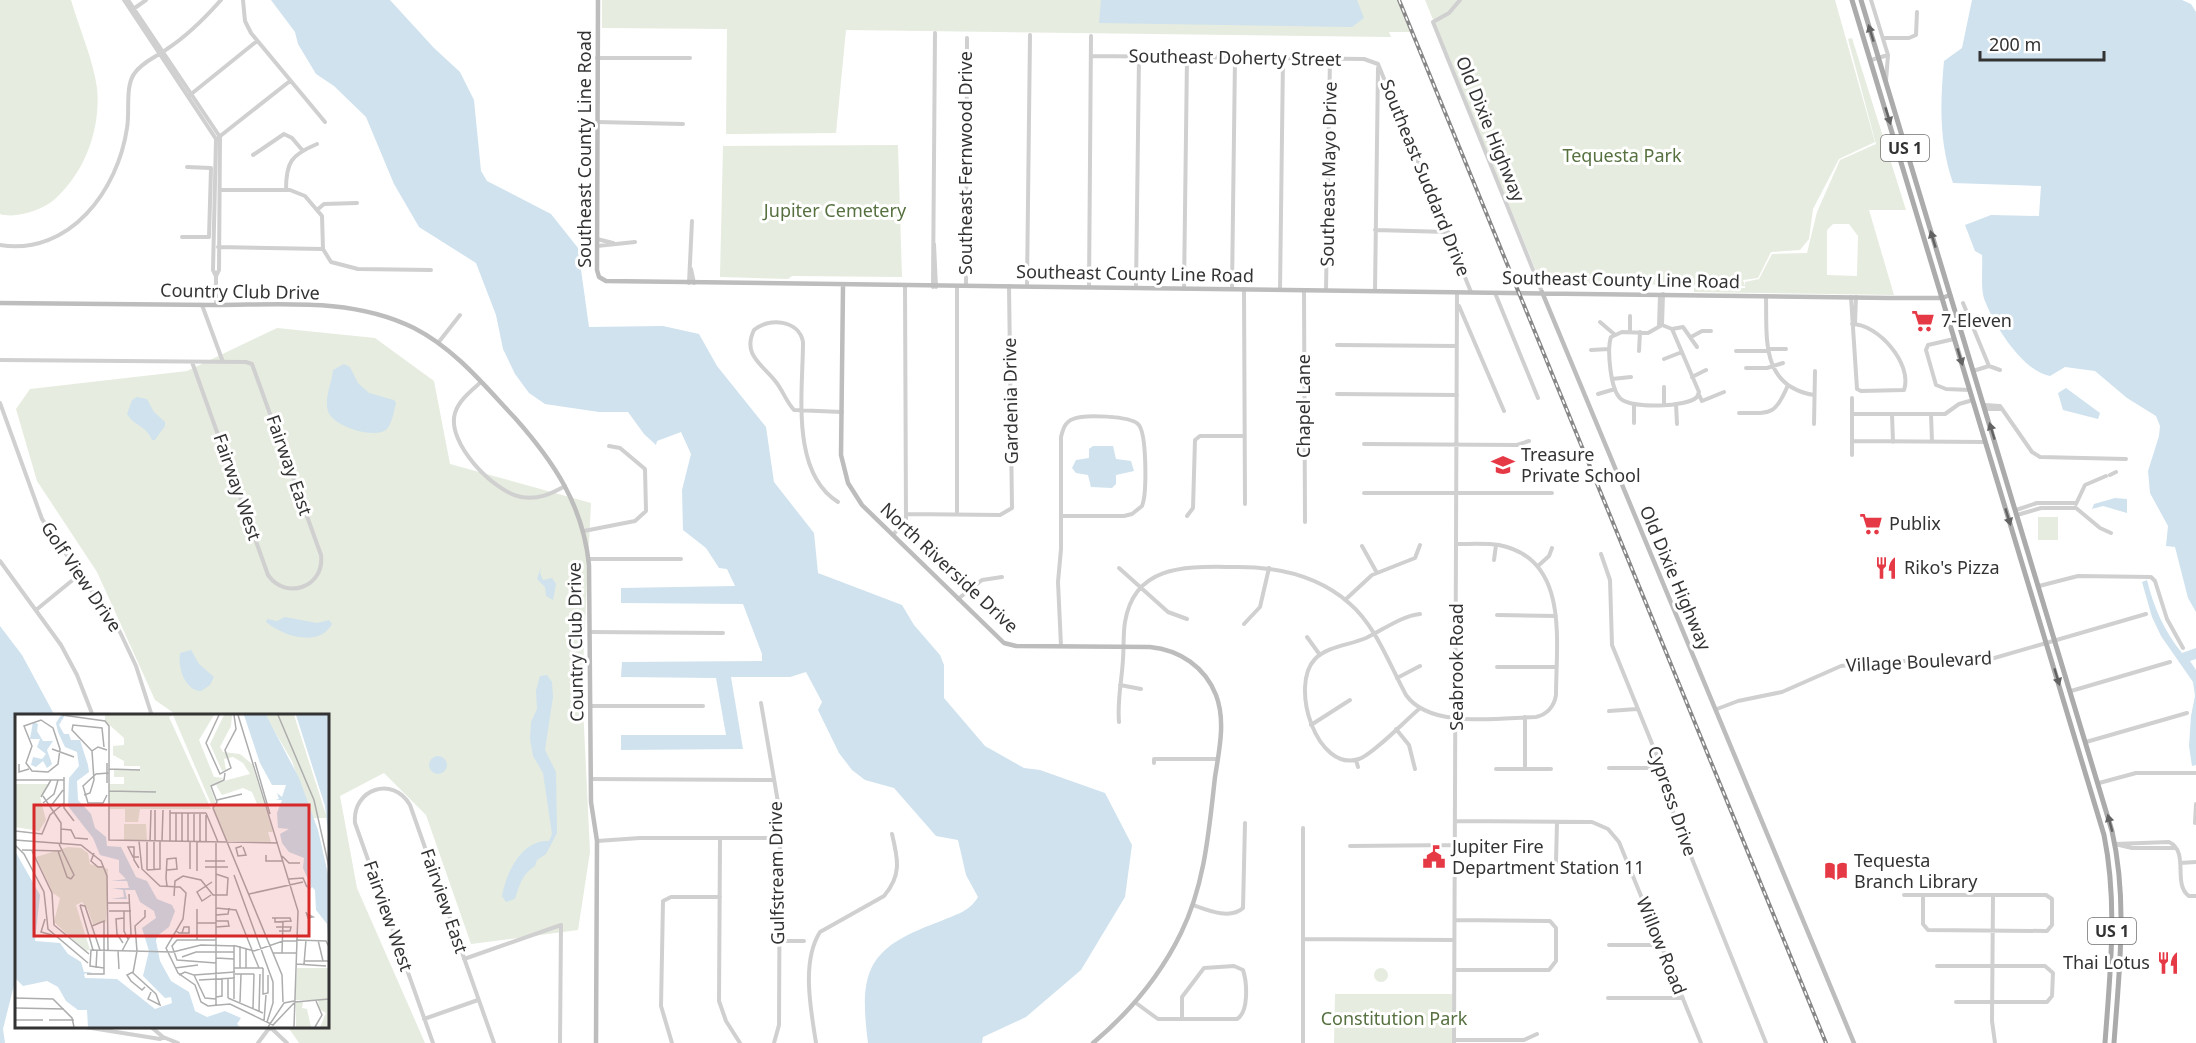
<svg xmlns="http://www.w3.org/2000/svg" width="2196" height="1043" font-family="'Noto Sans',sans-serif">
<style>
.green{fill:#e6ecdf;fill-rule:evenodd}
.water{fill:#cfe2ee}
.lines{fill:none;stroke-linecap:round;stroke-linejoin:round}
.street{stroke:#d0d0d0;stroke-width:4}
.secondary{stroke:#bdbdbd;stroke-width:4.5}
.primary{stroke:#ababab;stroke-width:5}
.rail-casing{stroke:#888;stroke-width:4}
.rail{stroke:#fff;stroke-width:1.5;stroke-dasharray:4.5;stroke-linecap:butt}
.oneway{fill:#636363}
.labels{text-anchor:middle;stroke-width:6;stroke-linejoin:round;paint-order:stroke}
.shield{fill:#fff;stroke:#707070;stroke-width:1.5}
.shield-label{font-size:16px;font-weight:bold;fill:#333}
.street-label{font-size:18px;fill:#333;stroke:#fff}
.park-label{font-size:18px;fill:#56703f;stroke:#fff}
.poi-label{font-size:18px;fill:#333;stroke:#fff;text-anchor:start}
.inset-road{fill:none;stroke:#adadad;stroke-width:1.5}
.view{fill:#d62828;fill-opacity:0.15;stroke:#d62828;stroke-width:3}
.inset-edge{fill:none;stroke:#333;stroke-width:3}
</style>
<rect width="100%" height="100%" fill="#fff"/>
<path class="green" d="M0 0H71C79 28 93 59 97 88 101 129 85 172 55 199 43 210 16 219 0 214Z
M602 0H1400L1414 32H1389L1391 37 846 30 836 133 726 134 727 29 602 28Z
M1425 0H1835L1875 142 1839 159 1813 209 1809 239 1800 250 1771 252 1758 278 1743 280 1745 286 1541 283Z
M1852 38 1906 210H1869L1894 295 1694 292V288H1745V282L1759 279 1772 254 1807 253 1817 212 1840 160 1876 144 1848 39ZM1833 224H1849L1858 236 1857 276 1827 275V230Z
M898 145 902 277 792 276 788 279 720 277 723 146Z
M277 328 375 338 434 381 450 464 591 503 582 685 590 852 578 930 471 944 426 815 384 773 340 796 357 888 425 1043H299L288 1027 327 1026V716H178L155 700 97 572 37 481 16 409 30 389 187 371Z
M2038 517H2058V540H2038Z
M1374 975a7 7 0 1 1 14 0a7 7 0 1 1-14 0Z
M1335 994H1453V1043H1334Z"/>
<path class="water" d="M271 0H390L434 48 460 72 474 100 481 171 487 181 551 214 578 248 589 327 663 326 699 334 717 366 766 427 774 482 814 533 818 573 902 605 914 625 940 655 944 665V698L985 746 1024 768 1040 770 1105 793 1132 845 1125 897 1081 970 1026 1017 983 1037 982 1043H868C858 967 870 947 941 921 957 914 969 912 978 897L966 875 958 840 936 836 894 788 865 780 852 770 839 753 818 710 822 702 806 672 790 677H731L743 749 621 750V735H726L716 678 621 677 622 662 762 661V654L743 604 621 603V588L735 586 727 569 719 568 706 548 683 530 682 490 691 454 681 432 657 441 656 445 644 434 628 412H599L545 404 529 393 515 374 503 349 496 315 476 263 419 227 394 184 366 117 334 86 316 74 298 44 295 32Z
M1101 0H1357L1364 18 1352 27 1099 23Z
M1972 0H2182L2191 4 2196 12V612L2188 598 2175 547 2166 546 2168 526 2150 493 2148 471 2159 436 2160 426 2156 416 2127 398 2095 371 2065 367 2050 376C2023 371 1995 327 1985 301 1980 289 1983 268 1982 255L1975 251 1965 225 1991 215 2039 216 2041 186 1953 183C1939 142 1940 104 1944 61L1962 48Z
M344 364 350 367 358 383 369 393 394 400 396 403C394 411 392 424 386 430 373 439 332 426 328 411 324 398 332 383 333 370Z
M2066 388 2100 413 2098 419 2063 410 2058 393Z
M137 397 147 399 154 412 165 422V426L155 440H152C147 426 134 426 127 414L132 400Z
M1093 446H1113L1116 459 1131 461 1134 471 1116 475V484L1112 488 1091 487 1088 475 1076 473 1072 468 1076 460 1089 458V449Z
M2115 498 2127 499V513L2103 506 2092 509 2094 504Z
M541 567 540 573 543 580 552 578 556 584 553 600 546 596 545 587 537 579Z
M2147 580C2154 608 2164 631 2182 653L2196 648V659L2190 661 2196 670V765L2192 766 2189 746 2191 716 2195 696 2193 682 2161 636 2152 617 2142 582Z
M285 617 317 623 329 620 332 624C319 648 283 636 266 622L267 619 277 621Z
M0 626 22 655 55 716H16V977L3 1029 5 1043H0Z
M191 650 199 664 214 677 210 685 201 691C184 690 178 667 180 653Z
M547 675 552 682 553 697 545 750 556 772 557 833 546 854 537 860 535 866C522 874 519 886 515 899L506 902 502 896C506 873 522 839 549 841L552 834 543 773 533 756 530 739 531 722 537 709 536 691 540 676Z
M429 765a9 9 0 1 1 18 0a9 9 0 1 1-18 0Z"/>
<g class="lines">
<path class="street" d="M124 0 216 139 213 270 216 276V305
M128 0 220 137 219 270 216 276
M243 0 245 21 251 33 325 122
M1460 0 1449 13 1433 22 1542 292
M1871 0 1888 55 1886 81
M132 10 146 0
M1883 38H1909L1916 35 1917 12
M1091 56 1364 59 1378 64
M597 58H690
M1871 60 1888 55
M1378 64 1471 292
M190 95 257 41
M597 122 683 124
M219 137 290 81
M253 155 284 134 292 138 303 151
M220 190H290L305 196 322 216 323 249 331 262 358 269 431 270
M286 190C286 162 291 155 317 144
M317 210 324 204 357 203
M1375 230 1448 232
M182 237H209L211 168 187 167
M597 239 613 243
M934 244 936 287
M0 245C70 256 118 190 127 128 130 112 125 87 134 74 141 63 156 57 167 49 187 36 205 18 221 0
M597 246 635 242
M218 247 323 249
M691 269 694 283
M689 283 692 221
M966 286 967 38
M1027 286 1030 35
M933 287 935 33
M957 287V514
M1089 287 1091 36
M1136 288 1139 57
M1184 289 1187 57
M1232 289 1235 58
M1244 289 1245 504
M1280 290 1283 58
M1304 290 1305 522
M1326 290 1330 58
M1375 291 1378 68
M1495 293 1538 398
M1766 296C1767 338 1760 386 1814 395
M1851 297 1857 389 1861 391 1904 390C1913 364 1878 324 1852 324
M1963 303 1989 366 2000 370
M202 305 223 362
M1459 306 1504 411
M1600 322 1614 334
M1855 323 1856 297
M1662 325 1648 333 1622 332 1611 337C1607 349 1610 390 1621 399 1633 409 1687 407 1697 397L1699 392 1672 329
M1662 325 1672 329 1683 327 1697 347
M1662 325 1663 294
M1659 326 1660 295
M1630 332V316
M1691 337 1702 331H1711
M1954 339 1928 345 1926 350 1936 385 1946 389 1970 390
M438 343 460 315
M1337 345 1457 346
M1768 349H1786
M1591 350 1609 349
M1639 351 1640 332
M1736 351H1768
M1664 359 1682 352
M0 360 246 362 252 364 321 555C325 587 286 601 268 575L192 362
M1746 368H1767L1783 363
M1973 371 1989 366
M1692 377 1706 370
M1612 379 1631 377
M481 382C471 391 459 400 455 413 446 443 494 492 521 497 538 500 551 494 565 486
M1664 387V404
M1337 394 1457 395
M1598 394 1615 389
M1699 395 1702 401 1724 392
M1852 398V441L1985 442
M0 403 42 519 120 632 136 666 152 716
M1676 404 1677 424
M1984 405 2000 406 2032 452 2040 457 2126 459
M1985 409H2001
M1739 413C1771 413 1775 416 1788 385
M1852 414H1945L1959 404 1973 400
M1892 414 1893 442
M1931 414 1932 442
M1634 423V404
M1814 424 1815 371
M1364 444 1517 445 1529 441
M1852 455V441
M2110 475 2116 472
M1364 493H1552
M838 502C790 472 803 391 803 342 799 320 769 317 754 330 742 355 762 364 776 382 783 391 786 401 794 410L842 412
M2076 504 2085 485 2106 476
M2076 508 2100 528 2111 533
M2016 510 2037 503H2076
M906 514 1000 515 1012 508 1009 286
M2017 515 2041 508H2076
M1061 516H1124L1132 514 1142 506C1147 494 1147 432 1138 424 1130 416 1084 414 1073 419 1065 422 1063 429 1061 437V549L1058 582 1061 646
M1187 516 1193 508 1195 440 1200 436H1245
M584 531 635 521 646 511 645 469 620 448 609 446
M893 535 906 519 905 286
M1362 546 1377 573
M1601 554 1610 580 1612 645 1666 778 1672 809 1766 1043
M589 559H681
M1494 560 1496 545
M0 561 61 645 77 675 93 716
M1538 566 1549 556 1552 548
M1119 568 1168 612 1187 619
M2039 586 2078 576 2151 577 2155 581 2167 619 2183 648
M958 599 982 580 1002 577
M1345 600 1372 575 1415 558 1420 545
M36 610 80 574
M1497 615 1556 616
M1244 624 1260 607 1269 568
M590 632 723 633
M1307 637 1320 655
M1497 667H1556
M1397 678 1420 666
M1120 685 1141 689
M2071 691 2170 662
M761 703 780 814 779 1025 774 1043
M591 706H703
M1419 709C1406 720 1372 755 1359 759 1317 773 1289 686 1315 659 1328 646 1350 645 1366 638 1383 630 1401 616 1420 614
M1717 709 1738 701 1782 692 1841 666 1881 661H1984L2146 614
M1609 711 1637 709
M1119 722C1117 700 1122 680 1123 659 1124 646 1123 634 1125 622 1135 561 1192 567 1238 567 1278 567 1318 576 1349 603 1376 626 1389 664 1406 695 1430 729 1498 718 1536 717 1548 714 1554 707 1556 695 1556 642 1570 559 1499 545 1486 543 1471 544 1457 544
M1311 725 1350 700
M1396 729 1409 745 1415 769
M2086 742 2187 713
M1356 760 1358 767
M1154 763V759H1218
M1609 768H1662
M1496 769H1551
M1525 769V717
M591 779 773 780
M2099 783 2136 773H2196
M1455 821 1592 822 1608 829 1619 842 1701 1043
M2195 823 2196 804
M720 838 719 1001 726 1021 740 1043
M597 841 640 838H779
M2115 844 2169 842C2190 852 2172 884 2189 896H2196
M2115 844 2132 848H2175
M1350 846 1455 845
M2180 863 2196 862
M1455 871 1552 870 1556 862 1557 822
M1904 895H2046L2052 899V925L2047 931 1928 930 1923 924V895
M1993 895 1992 1021 1995 1043
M1193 905C1207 910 1230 920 1243 908L1245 823
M1303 939 1454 940
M778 941H804
M1609 945H1661
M464 959 561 925 560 1043
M1937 966H2045L2053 973 2052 996 2047 1002H1956
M1454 970H1549L1556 961V928L1550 921 1455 920
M1608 998H1683
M1136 1003 1158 1019H1237C1249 1012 1247 982 1243 970L1234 966 1204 968 1182 997V1019
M424 1019 478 1000
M79 1026 160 1039 163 1037
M150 1026 163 1037 178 1043
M269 1026 287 1043
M1454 1040H1524L1537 1034
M258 1043 270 1027
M433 1043 355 823C352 789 393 775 410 805L494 1043
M672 1043 661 1006 663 901 671 897H720
M816 1043C811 1010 801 962 820 932L884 896C902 875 898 859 892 834
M1303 1043V828
M1454 1043 1457 292"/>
<path class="secondary" d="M598 0 597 270 599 277 606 281 1891 298H1942L1950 295
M843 286 841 455 848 483 862 505 1004 643 1016 646 1150 647C1180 650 1205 667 1216 695 1226 721 1219 751 1215 777 1209 830 1205 884 1181 933 1160 976 1130 1012 1093 1043
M1542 292 1854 1043
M0 303C71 303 142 304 213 305 280 305 352 297 414 328 455 349 484 385 515 418 554 462 583 505 589 565L591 802 597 841 596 1043"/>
<path class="primary" d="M1852 0 2104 835C2118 904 2110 973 2105 1043
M1861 0 2112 831C2128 901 2119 972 2114 1043"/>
<g class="rail-casing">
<path id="rail" d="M1399 0 1826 1043"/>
</g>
<use href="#rail" class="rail"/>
</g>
<defs><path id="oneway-solid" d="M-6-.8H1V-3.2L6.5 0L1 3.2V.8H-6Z" transform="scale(1.5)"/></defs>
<g class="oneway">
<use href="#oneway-solid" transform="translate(1871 33) rotate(-107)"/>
<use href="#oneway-solid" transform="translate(1888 116) rotate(73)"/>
<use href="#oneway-solid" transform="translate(1933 239) rotate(-107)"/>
<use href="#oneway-solid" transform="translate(1960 357) rotate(73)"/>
<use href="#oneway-solid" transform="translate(1992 431) rotate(-107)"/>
<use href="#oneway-solid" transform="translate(2008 517) rotate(73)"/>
<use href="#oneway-solid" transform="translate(2057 677) rotate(73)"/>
<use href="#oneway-solid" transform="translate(2110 823) rotate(-105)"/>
</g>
<defs>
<g id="supermarket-bare" transform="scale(1.8)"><path d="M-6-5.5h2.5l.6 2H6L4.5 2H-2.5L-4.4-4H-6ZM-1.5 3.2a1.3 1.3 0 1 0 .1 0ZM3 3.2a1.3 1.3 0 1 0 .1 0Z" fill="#e63946" stroke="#fff" stroke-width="2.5" paint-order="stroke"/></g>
<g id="school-bare" transform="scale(1.8)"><path d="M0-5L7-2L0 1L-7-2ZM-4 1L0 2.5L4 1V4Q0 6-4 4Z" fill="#e63946" stroke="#fff" stroke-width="2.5" paint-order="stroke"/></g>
<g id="restaurant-bare" transform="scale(1.8)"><path d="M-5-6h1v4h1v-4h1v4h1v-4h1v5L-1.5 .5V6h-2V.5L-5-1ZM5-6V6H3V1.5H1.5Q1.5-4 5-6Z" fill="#e63946" stroke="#fff" stroke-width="2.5" paint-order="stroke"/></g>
<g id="civic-bare" transform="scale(1.8)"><path d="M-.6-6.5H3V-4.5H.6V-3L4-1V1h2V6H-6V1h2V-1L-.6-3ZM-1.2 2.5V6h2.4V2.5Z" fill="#e63946" stroke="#fff" stroke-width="2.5" paint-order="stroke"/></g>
<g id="library-bare" transform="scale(1.8)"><path d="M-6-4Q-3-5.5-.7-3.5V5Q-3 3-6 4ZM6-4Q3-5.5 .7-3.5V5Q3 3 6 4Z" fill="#e63946" stroke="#fff" stroke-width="2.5" paint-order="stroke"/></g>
</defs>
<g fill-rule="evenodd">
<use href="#supermarket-bare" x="1923" y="321"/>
<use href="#school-bare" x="1503" y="465"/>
<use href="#supermarket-bare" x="1871" y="524"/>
<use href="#restaurant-bare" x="1886" y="568"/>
<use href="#civic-bare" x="1434" y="857"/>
<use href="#library-bare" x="1836" y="871"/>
<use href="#restaurant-bare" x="2168" y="963"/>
</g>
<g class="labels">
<g class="shield">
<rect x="1881" y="135" width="48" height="26" rx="4.5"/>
<rect x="2088" y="918" width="48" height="26" rx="4.5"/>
</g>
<g class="shield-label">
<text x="1905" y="154">US 1</text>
<text x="2112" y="937">US 1</text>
</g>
<g class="street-label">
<text transform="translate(1235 58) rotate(1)" y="6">Southeast Doherty Street</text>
<text transform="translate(1490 129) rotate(68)" y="6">Old Dixie Highway</text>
<text transform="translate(585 149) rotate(-90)" y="6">Southeast County Line Road</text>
<text transform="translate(966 163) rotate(-90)" y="6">Southeast Fernwood Drive</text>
<text transform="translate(1329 174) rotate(-89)" y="6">Southeast Mayo Drive</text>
<text transform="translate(1425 178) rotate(68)" y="6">Southeast Suddard Drive</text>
<text transform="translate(1135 274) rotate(1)" y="6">Southeast County Line Road</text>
<text transform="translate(1621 280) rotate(1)" y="6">Southeast County Line Road</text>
<text transform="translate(240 292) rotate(1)" y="6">Country Club Drive</text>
<text transform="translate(1011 401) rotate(-91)" y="6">Gardenia Drive</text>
<text transform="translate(1304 406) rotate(-90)" y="6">Chapel Lane</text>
<text transform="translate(289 465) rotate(71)" y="6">Fairway East</text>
<text transform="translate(237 487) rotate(71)" y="6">Fairway West</text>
<text transform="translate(949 568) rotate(43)" y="6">North Riverside Drive</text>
<text transform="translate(81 577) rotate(56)" y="6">Golf View Drive</text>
<text transform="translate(1675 578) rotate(67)" y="6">Old Dixie Highway</text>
<text transform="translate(576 642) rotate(-91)" y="6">Country Club Drive</text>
<text transform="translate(1919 662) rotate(-3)" y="6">Village Boulevard</text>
<text transform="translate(1457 667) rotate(-90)" y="6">Seabrook Road</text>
<text transform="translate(1672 801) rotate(71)" y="6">Cypress Drive</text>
<text transform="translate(777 873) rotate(-91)" y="6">Gulfstream Drive</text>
<text transform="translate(444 901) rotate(71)" y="6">Fairview East</text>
<text transform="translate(388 916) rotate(71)" y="6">Fairview West</text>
<text transform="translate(1661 946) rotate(68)" y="6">Willow Road</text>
</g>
<g class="park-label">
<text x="1622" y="162">Tequesta Park</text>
<text x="835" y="217">Jupiter Cemetery</text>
<text x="1394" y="1025">Constitution Park</text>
</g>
<g class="poi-label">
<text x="1941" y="327">7-Eleven</text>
<text x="1521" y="461">Treasure<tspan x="1521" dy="21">Private School</tspan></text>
<text x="1889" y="530">Publix</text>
<text x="1904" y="574">Riko's Pizza</text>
<text x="1452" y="853">Jupiter Fire<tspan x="1452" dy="21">Department Station 11</tspan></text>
<text x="1854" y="867">Tequesta<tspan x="1854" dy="21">Branch Library</tspan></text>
<text x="2150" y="969" text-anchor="end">Thai Lotus</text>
</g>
</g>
<g transform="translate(15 714)">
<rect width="314" height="314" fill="#fff"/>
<path d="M90 1H199L184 26 199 63 209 64 195 72 201 90H242L237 78 228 74 207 81 202 73 201 69 235 60 228 49 218 43 209 45 211 56 207 57 195 30 209 1H217L216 12 205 33 208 38 225 40 237 50 258 118H253L256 128 212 127 158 1 154 3 196 95H125L123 108H110V95H94V70H109V63H99V56L125 55V52H109V47L98 41V32L109 31V24L90 7ZM250 1H279L312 104H296L277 47ZM0 70H35L25 83 31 106 24 117 0 113ZM109 110H131L132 126H109ZM53 133 66 134 73 139 75 150 93 155 91 208 78 210 72 194 67 188 61 191 75 236 70 237 39 208 45 184 38 179 21 143ZM282 254H313V313H305L311 299 304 295 303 286H280ZM281 288H288L287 294 292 295 296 313H281Z" fill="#e6ecdf"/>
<path d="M46 1H50L44 11 49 20H54L56 26H65L73 51 74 58 62 67 63 86 76 100 80 114 91 123 92 132 106 133 121 163 132 167 142 185 157 191 160 197 154 213 142 222 141 227 145 247 156 267 174 278 180 297 192 303 210 297 226 304 222 310 225 313H73L72 296H63L51 287 43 273 32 267 8 272 0 264V137L25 181 20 227 45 229 53 240 66 248 69 258H78L69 260 70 264 102 265 140 295 157 289 156 283 150 284 128 262 134 237 127 214 141 204 139 197 125 188 120 176H110L112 185H96L109 183 108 176 97 174H114L112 167H96L111 165 104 158V146L85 141 78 124 53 92 54 64 64 52 62 38 50 33 43 18 41 9ZM229 1H251L284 64 303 116 313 160V222L312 210 301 196 300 176 297 173 294 177 290 171 296 172 288 154 289 144 274 138 267 129 265 120 274 115 263 114 262 99 267 86H260L264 85 262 79 267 83 271 71H257L245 49ZM281 1H313V118L310 92ZM18 8 23 10 22 17 28 27H38L32 36 37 50 32 54 28 47 21 53 16 51 18 43 27 45 31 40 22 33 25 25H15Z" fill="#cfe2ee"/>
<path class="inset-road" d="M47 1 90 7 94 12V126L263 129M204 1 191 29 205 60 216 54 210 36 221 15 219 1M223 1 283 197 279 313M263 1 299 86 314 153M26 6 38 14 45 35 43 50 33 58 17 57 11 49 17 32 9 12ZM37 35 59 43M77 37 57 16 58 11 87 14 89 33M240 48 255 100M4 50V58L14 55M94 55 125 56M210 59 209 66 196 72 202 88 198 94 267 261 268 288M49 63V94L59 107M0 66H49M92 69V49M94 77 141 78M69 81 75 79 79 66 77 37 83 33 92 36M92 81 88 89H73L68 72 81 60 94 59M28 82 46 109V129M26 83 36 66M202 86 227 80M28 89 39 80 43 66M36 92 48 76M155 99H191M191 99 203 128M46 115 56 116 60 124 73 125M0 117 27 120 35 101 49 89M0 126 66 131 86 147 92 162 93 236M124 127 127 155 145 172 165 173 171 179 168 205 151 234 163 259 180 271 186 288 193 292 215 290 258 311 279 289M135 127 136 96M140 127V96M147 127 148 96M155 127V96M132 128V156M139 128V156M161 128V99M167 128V99M173 128V99M175 128V155M179 128V100M182 128V157M185 128V100M191 128V101M44 130 59 161 56 165M0 131 9 140 29 178 33 215 73 249M227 132 221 134 223 142 231 141 228 133M7 136 46 137M17 137 37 179 39 211 74 240M43 137 52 163 56 165M79 139 76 147 83 153H89M251 141V147H267M267 142 274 149H285M190 147H210M190 153H213M124 154 119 146V133H113L118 143H124M132 156 145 155V127M152 156 162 155 161 144 152 145 151 164 152 172M219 161 258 268V289L252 308M274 165 288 164 292 173M234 180 288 168M196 181 187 187 182 178 197 168M159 182 160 167 168 162 186 166 198 181H212L213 164 201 160M93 189H115M65 191 70 192 85 236M65 191 78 236M201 194 221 196 237 236M294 195V174M130 196V203L120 212 122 237 118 259 141 280 145 291 133 285 136 278M94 197H116M109 197V217L113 225M291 198 293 204 298 203 292 200M201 201 213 200 214 194M257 204H275L276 207 260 208V204M30 205 26 218 37 221M182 209H201M201 213 214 212 213 207H201M261 213H276L275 217H264M161 217 164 219H174V213H169L167 219M182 226V195M281 226 311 227 314 233M303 226 308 247M108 229 102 220 101 205 109 204M219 231V285M103 237 104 255M107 237 116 220 114 180M237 237 244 254M258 239H281M267 239 268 208M167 243 181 238H219M201 244 219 245M290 247H314M201 249 162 246 157 232 162 226H201M281 250 311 252M289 250 291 226M81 254 82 236M89 254 75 252 76 236 158 238 186 231 221 232 239 237 268 227H282M160 254 183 251M219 254H248M225 254V232M231 254V235M248 254V280L253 279V261M118 258 112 261 116 267 127 276 130 273M72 260H89V207L77 212M220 260H239M164 261 170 258 179 261 190 284 201 285M179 261 220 258M184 266 220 264M201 283 207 282V264M0 284 38 285 57 304 59 313M213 284 248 299M213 284V264M225 288 226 260M280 288 314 285M201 291V128M0 294 49 295M238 294 239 260M244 297 245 260M0 306H28M34 306H59M249 307 251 281M253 313 269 289 279 287M300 313 307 301 301 287"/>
<path class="view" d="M19 91H294V222H19Z"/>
<rect width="314" height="314" class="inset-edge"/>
</g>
<path d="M1980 51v9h124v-9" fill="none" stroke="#333333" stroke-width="3"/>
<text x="1989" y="51" font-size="18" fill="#333333" stroke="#ffffff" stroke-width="4.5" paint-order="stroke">200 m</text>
</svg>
